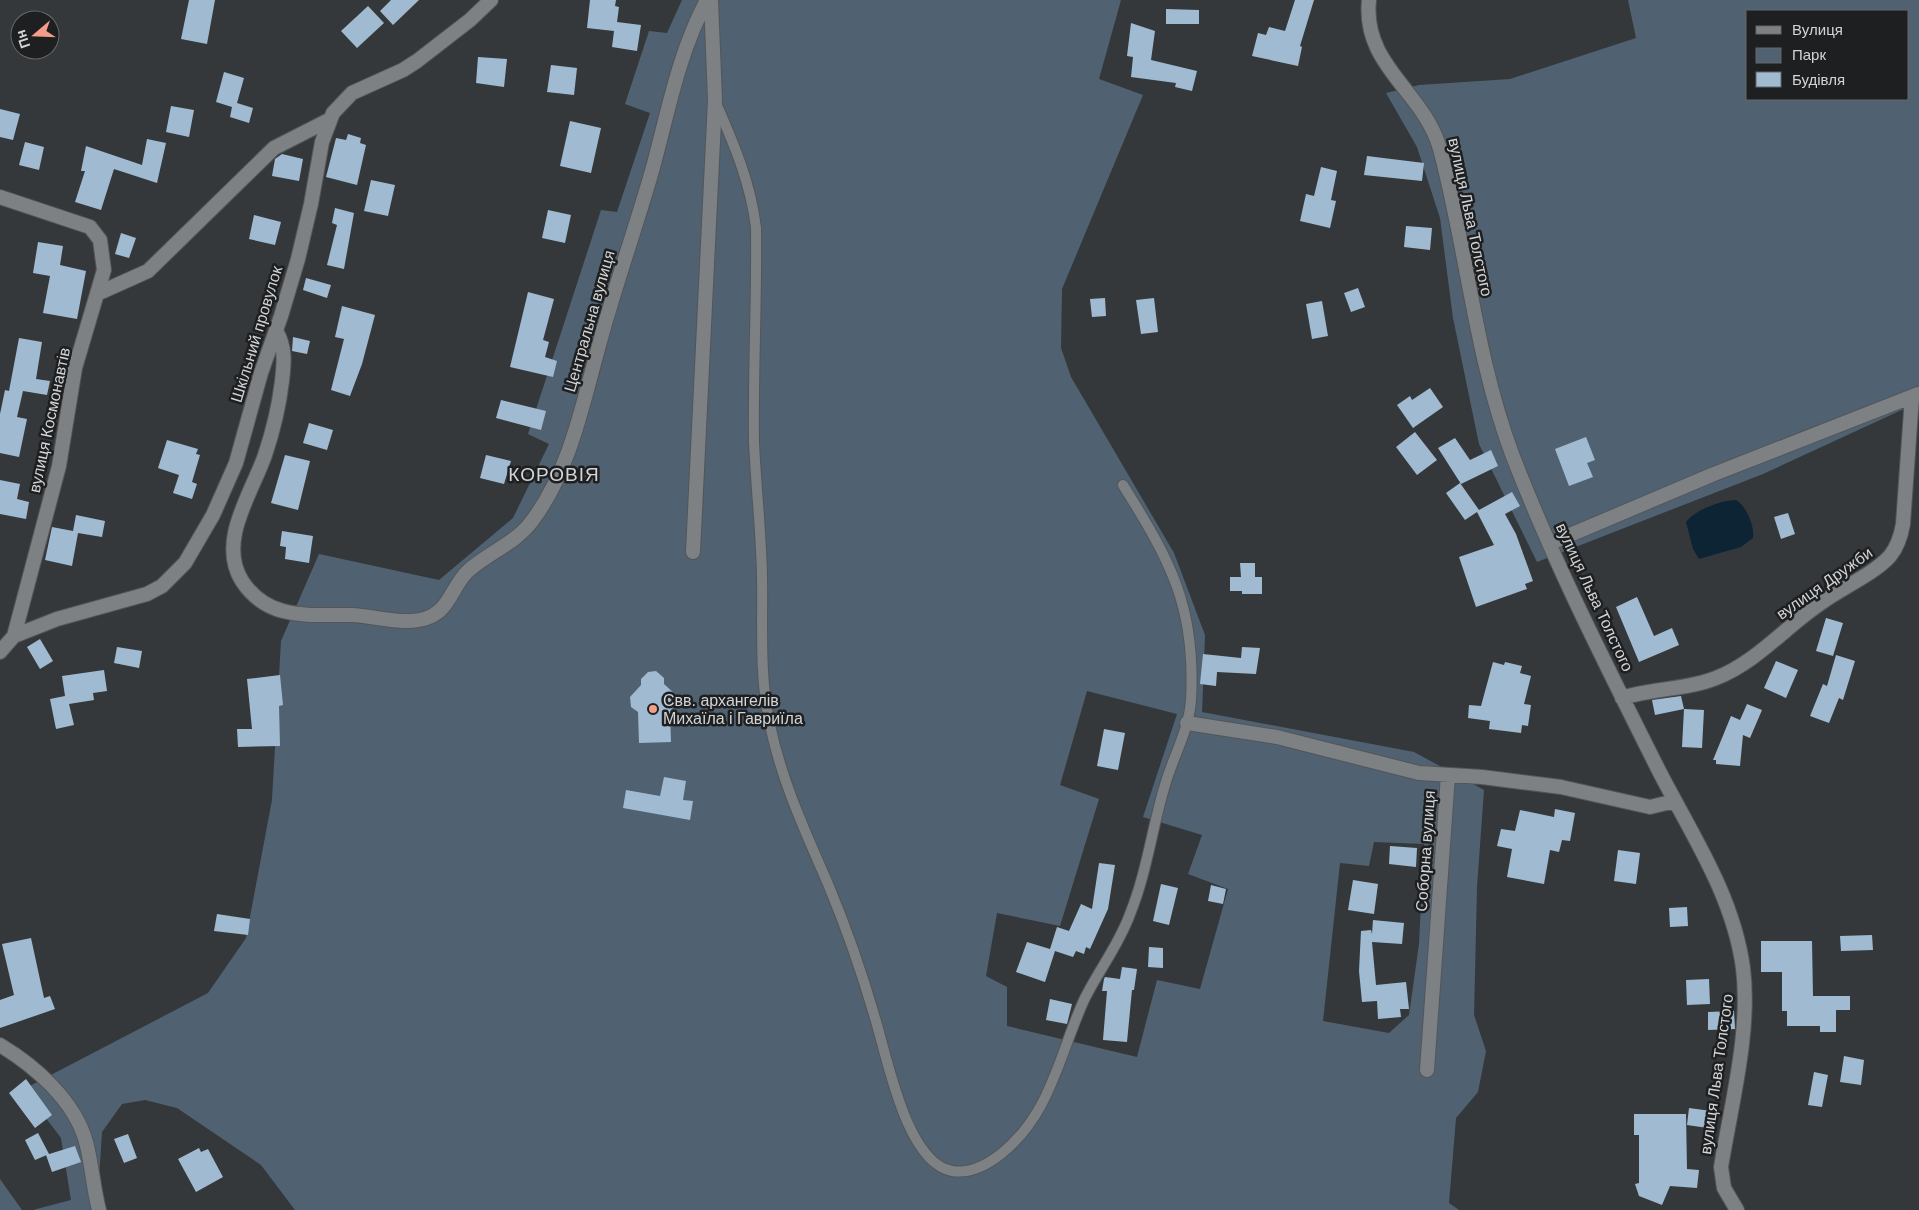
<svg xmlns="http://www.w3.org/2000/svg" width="1919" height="1210" font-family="Arial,sans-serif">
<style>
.green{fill:#506271;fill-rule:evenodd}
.water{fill:#0d2435}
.building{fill:#a0bbd1}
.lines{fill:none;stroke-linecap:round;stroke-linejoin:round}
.service-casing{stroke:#535558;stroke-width:12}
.minor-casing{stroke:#535558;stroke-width:16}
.service{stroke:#7e8184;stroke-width:10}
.minor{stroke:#7e8184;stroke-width:14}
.poi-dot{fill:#f49e8a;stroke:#1e1f20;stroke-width:2}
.labels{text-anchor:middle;stroke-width:5;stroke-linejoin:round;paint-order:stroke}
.street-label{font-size:16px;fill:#d2d4d5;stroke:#1e1f20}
.poi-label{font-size:16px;fill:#d2d4d5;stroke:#1e1f20;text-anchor:start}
.quarter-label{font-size:19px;letter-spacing:1px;fill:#d2d4d5;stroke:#1e1f20}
</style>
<rect width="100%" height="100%" fill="#35383b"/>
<path class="green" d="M682 0H1121L1099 79 1143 95 1062 289 1061 348 1071 377 1174 553 1205 635 1202 712 1414 752 1484 790 1477 887 1474 1015 1486 1051 1478 1092 1456 1118 1449 1203 1459 1210H295L261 1165 177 1108 145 1100 122 1104 102 1132 98 1194 106 1210H33L71 1200 61 1138 24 1089 208 993 246 938 272 800 281 641 319 554 439 580 513 518 549 444 528 434 601 210 617 212 650 113 625 104 649 31 667 33ZM1087 691 1177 714 1143 817 1202 835 1188 874 1228 889 1200 989 1157 980 1137 1057 1007 1026V987L986 976 997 913 1060 926 1099 799 1060 785ZM1374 842 1424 844 1419 944 1409 1015 1389 1033 1323 1021 1340 863 1369 866Z
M1628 0H1919V402L1763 474 1537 562 1479 444 1453 318 1440 218 1417 147 1386 93 1419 85 1510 79 1636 38ZM1748 11H1908V99H1748Z
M0 1179 22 1210H0Z"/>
<path class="water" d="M1736 500C1746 505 1755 527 1753 538L1741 547 1699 559 1693 549 1686 522C1695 510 1721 500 1736 500Z"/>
<path class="building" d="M189 0H215L207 44 181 39Z
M391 0H419L393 25 380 11Z
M590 0H616L615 6 619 7 617 22 641 25 637 51 612 47 614 31 587 28Z
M1295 0H1314L1300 46 1302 47 1298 66 1252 56 1258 33 1266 35 1269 27 1285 31Z
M368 6 384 23 357 48 341 31Z
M1166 9 1199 10V24H1166Z
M1131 23 1155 31 1151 60 1197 71 1192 91 1175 87 1176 83 1131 77 1133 57 1127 56Z
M478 57 507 59 504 87 476 83Z
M551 65 577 68 574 95 547 92Z
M224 72 244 78 237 103 253 108 249 123 230 117 232 107 216 102Z
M171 106 194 110 189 137 166 132Z
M0 109 20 114 13 140 0 137Z
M570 121 601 128 591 173 560 166Z
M348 134 361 138 360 143 366 145 357 185 326 177 336 138 346 140Z
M147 139 166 143 157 183 114 169 101 210 75 202 85 171H81L86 146 142 165Z
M25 142 44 147 39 170 19 165Z
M282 154 303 159 299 181 272 176 275 159Z
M1367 156 1424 163 1422 181 1364 175Z
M1321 167 1337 171 1331 200 1336 201 1330 228 1300 221 1306 194 1314 196Z
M371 180 395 185 388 216 364 211Z
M335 208 354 213 344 269 327 265 337 225 332 223Z
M548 210 571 215 565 243 542 238Z
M254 215 281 222 275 245 249 239Z
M1406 226 1432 228 1430 250 1404 247Z
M121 233 136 238 129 258 115 254Z
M38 242 63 246 60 265 86 271 77 319 43 313 50 276 33 273Z
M306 278 331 285 327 298 303 290Z
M1358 288 1365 307 1351 312 1344 293Z
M528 292 554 299 543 340 549 342 545 357 557 361 553 377 510 367Z
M1105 298 1106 316 1092 317 1090 299Z
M1154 298 1158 332 1141 334 1136 300Z
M1322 301 1328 336 1312 339 1306 304Z
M342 306 375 315 362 364 350 396 331 390 344 339 335 337Z
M293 337 310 341 307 354 292 351Z
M19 338 42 342 36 379 50 381 47 395 23 391 17 417 27 419 19 457 0 453V414L5 390 9 391Z
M1430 388 1443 407 1413 428 1397 405 1410 396 1412 400Z
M501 400 546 411 541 430 496 418Z
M309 423 333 430 327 450 303 443Z
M1415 432 1437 460 1417 475 1396 447Z
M1586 437 1595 460 1587 463 1593 477 1569 486 1555 449Z
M1455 438 1470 460 1491 450 1498 466 1461 484 1438 448Z
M167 440 198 449 196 454 200 455 192 482 197 484 192 499 173 493 179 475 158 468Z
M285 455 310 461 298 510 271 503Z
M486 455 511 461 504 484 480 478Z
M0 480 20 484 17 499 29 502 26 519 0 514Z
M1460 483 1479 510 1512 492 1520 506 1505 514 1516 534 1533 581 1525 584 1527 589 1476 607 1459 557 1494 545 1477 512 1465 520 1446 493Z
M1788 513 1795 534 1781 539 1774 517Z
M76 515 105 521 102 537 78 533 72 566 45 560 52 527 73 531Z
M282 531 313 536 309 563 285 559 286 547 280 546Z
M1240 563H1255V577H1262V594H1242V591H1230V577H1241Z
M1637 597 1654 636 1672 628 1679 645 1639 662 1616 607Z
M1826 618 1843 623 1833 656 1816 651Z
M40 639 53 661 40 669 27 647Z
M117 647 142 651 139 668 114 663Z
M1242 647 1260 648 1256 674 1217 672 1216 686 1200 684 1203 654 1241 658Z
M1836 655 1855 661 1843 700 1839 698 1829 723 1810 716 1823 684 1827 686Z
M1776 661 1798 670 1786 698 1764 688Z
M1493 662 1504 665 1505 662 1522 666 1520 673 1531 676 1524 704 1531 705 1528 726 1522 725 1521 733 1489 729 1490 721 1468 718 1469 705 1481 706Z
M104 670 107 691 93 693 94 700 69 704 74 725 56 729 50 699 65 696 62 676Z
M656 671 664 678V684L676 695V704L670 711 671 742 639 743 638 712 631 707 630 697 641 685V679L648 672Z
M280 675 283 705 279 706 280 746 238 747 237 729H252L247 679Z
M1681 696 1684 709 1655 715 1652 700Z
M1747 704 1762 710 1750 738 1743 735 1740 766 1716 764V760H1713L1731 716 1740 720Z
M1684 709 1704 710 1702 748 1682 747Z
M1104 729 1125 733 1118 770 1097 766Z
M664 777 686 781 683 800 693 801 690 820 623 808 626 790 660 796Z
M1555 809 1575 813 1570 841 1562 840 1559 852 1550 850 1544 884 1507 877 1512 849 1497 846 1501 829 1515 831 1520 810 1554 817Z
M1390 846 1417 848 1416 867 1389 864Z
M1618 850 1640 853 1636 884 1614 881Z
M1099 863 1115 865 1108 909 1090 949 1086 947 1084 954 1076 951 1073 957 1055 951 1045 982 1016 972 1027 942 1050 949 1057 927 1069 931 1081 904 1092 909Z
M1353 880 1378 884 1374 914 1348 910Z
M1161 884 1178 888 1169 925 1153 921Z
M1211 885 1226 889 1223 904 1208 901Z
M1687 907 1688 926 1670 927 1669 908Z
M217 914 250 919 248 935 214 931Z
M1373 920 1404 923 1402 944 1372 942 1376 985 1406 982 1409 1009H1400L1401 1017 1378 1019 1377 1001 1362 1002 1359 971 1361 931 1371 930 1372 934Z
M1872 935 1873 950 1841 951 1840 936Z
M31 938 44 998 50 996 55 1009 0 1028V1000L14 995 2 944Z
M1761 941H1812L1813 996H1850V1010H1836V1032H1820V1026H1787V1011H1782V972H1761Z
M1149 947 1163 948V968L1148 967Z
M1122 967 1137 969 1134 990H1132L1127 1042 1103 1040 1107 991H1102L1104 979 1105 977 1120 979Z
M1709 979 1710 1004 1687 1005 1686 980Z
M1050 999 1072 1004 1067 1024 1046 1020Z
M1734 1011 1735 1029 1708 1030V1012Z
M1844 1056 1864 1060 1861 1085 1840 1082Z
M1814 1072 1828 1075 1822 1107 1808 1105Z
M26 1079 52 1115 35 1128 9 1093Z
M1689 1108 1711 1111 1708 1128 1687 1125Z
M1634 1114H1686L1687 1169 1699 1170 1697 1188 1670 1186 1662 1205 1639 1196 1635 1184 1639 1183V1135H1634Z
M38 1133 49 1154 35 1160 25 1140Z
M128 1134 137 1158 124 1163 114 1139Z
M75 1146 81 1162 52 1172 46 1155Z
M199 1148 201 1152 208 1149 223 1177 196 1192 178 1159Z"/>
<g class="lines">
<g class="service-casing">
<path id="service" d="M716 103C734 144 751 184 756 228 757 299 753 370 754 442 756 486 761 530 762 575 763 625 759 676 770 725 782 782 805 831 828 884 846 927 862 973 875 1018 887 1056 906 1163 952 1171 970 1174 987 1165 1001 1154 1051 1114 1059 1055 1084 1000 1098 971 1119 945 1130 914 1147 872 1152 828 1165 785 1173 757 1189 730 1191 700 1196 607 1171 562 1123 485"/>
</g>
<g class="minor-casing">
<path id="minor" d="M1369 0C1362 66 1424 91 1440 149 1467 250 1475 355 1512 454 1553 561 1606 665 1657 767 1690 832 1733 894 1743 968 1751 1031 1731 1105 1721 1167L1724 1188 1737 1210
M0 197 90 227 100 240 104 270 75 368 59 466 14 636 0 652
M99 293 148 271 274 148 329 120
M276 331C286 347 284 364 282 381 279 407 273 431 265 455 252 493 217 541 242 581 269 622 311 614 352 615 375 616 405 626 427 618 450 610 452 586 468 571 488 553 516 543 532 521 569 472 582 407 598 349 614 289 635 230 652 171 668 113 678 54 707 0
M1551 543 1714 474 1918 394
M693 552 715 100 711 0
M14 636 57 619 147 594 162 586 185 563 213 515 236 463 261 373 281 316 298 259 311 204 322 142 333 113 352 93 403 70 417 61 470 20 491 0
M1622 698C1653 688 1686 690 1716 678 1757 662 1785 627 1821 603 1841 588 1874 574 1890 556 1898 546 1901 536 1903 524L1912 397
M1187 723 1277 737 1419 773 1482 777 1561 787 1650 807 1675 801
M0 1045C35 1066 75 1101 86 1142 92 1164 93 1187 99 1210
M1427 1070 1448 775"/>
</g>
<use href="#service" class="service"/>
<use href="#minor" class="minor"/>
</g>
<circle class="poi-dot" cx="653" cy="709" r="5"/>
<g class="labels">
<g class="street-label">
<text transform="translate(1471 217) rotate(78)" y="6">вулиця Льва Толстого</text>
<text transform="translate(589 321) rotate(-74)" y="6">Центральна вулиця</text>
<text transform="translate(256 334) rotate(-73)" y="6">Шкільний провулок</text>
<text transform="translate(49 420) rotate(-78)" y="6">вулиця Космонавтів</text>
<text transform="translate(1824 583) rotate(-35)" y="6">вулиця Дружби</text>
<text transform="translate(1595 597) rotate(65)" y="6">вулиця Льва Толстого</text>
<text transform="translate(1425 851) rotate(-86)" y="6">Соборна вулиця</text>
<text transform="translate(1716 1074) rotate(-82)" y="6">вулиця Льва Толстого</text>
</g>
<g class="poi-label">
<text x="663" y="706">Свв. архангелів<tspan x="663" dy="18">Михаїла і Гавриїла</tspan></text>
</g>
<g class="quarter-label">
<text x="554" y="481">КОРОВІЯ</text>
</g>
</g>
<rect x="1746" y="10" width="162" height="90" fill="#1e1f20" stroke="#666768"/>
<rect x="1756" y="26" width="25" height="8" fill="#7e8184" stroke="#666768"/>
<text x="1792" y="35" font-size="15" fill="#d2d4d5">Вулиця</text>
<rect x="1756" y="48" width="25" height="15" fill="#506271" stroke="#666768"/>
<text x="1792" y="60" font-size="15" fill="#d2d4d5">Парк</text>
<rect x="1756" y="72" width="25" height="15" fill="#a0bbd1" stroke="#666768"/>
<text x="1792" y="85" font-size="15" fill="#d2d4d5">Будівля</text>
<g transform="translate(35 35) rotate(251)"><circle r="24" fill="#1e1f20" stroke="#666768"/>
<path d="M0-4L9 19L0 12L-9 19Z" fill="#f49e8a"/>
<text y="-8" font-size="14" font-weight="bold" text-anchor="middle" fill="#d2d4d5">Пн</text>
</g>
</svg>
